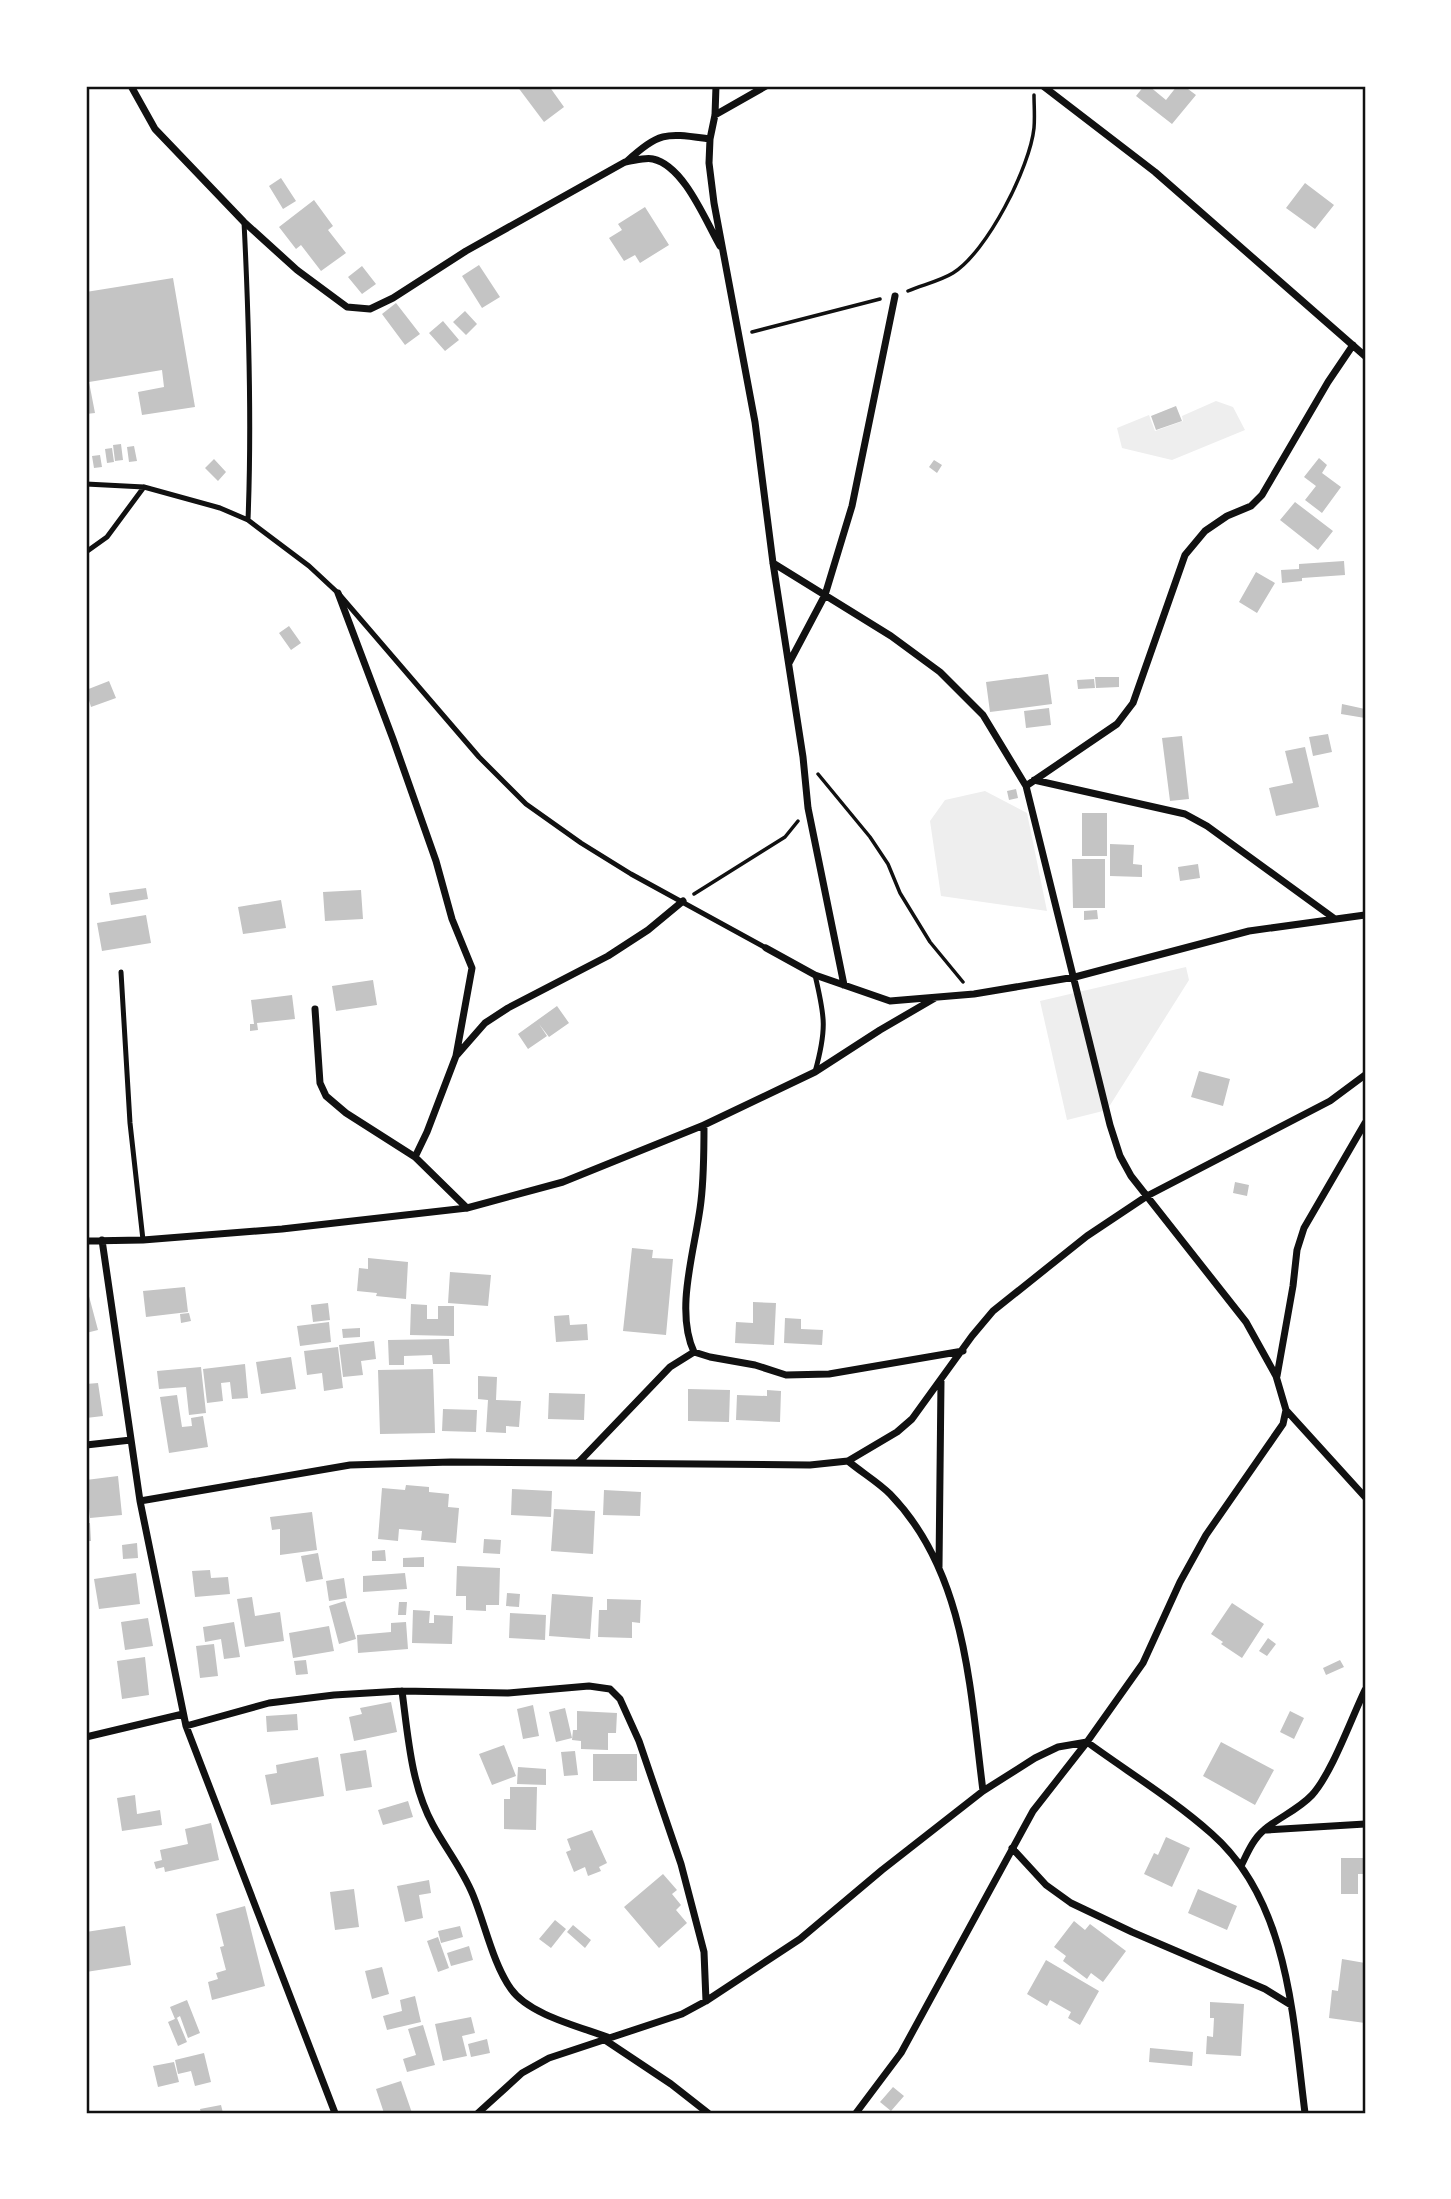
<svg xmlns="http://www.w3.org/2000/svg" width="1451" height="2199" font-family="Roboto,sans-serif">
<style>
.green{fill:#eee}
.building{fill:#c4c4c4}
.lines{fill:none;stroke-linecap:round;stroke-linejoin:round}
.path{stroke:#111;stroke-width:3.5}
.service{stroke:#111;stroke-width:5}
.minor{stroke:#111;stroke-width:7}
.neatline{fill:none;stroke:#111;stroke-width:2.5}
</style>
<rect width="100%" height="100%" fill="#fff"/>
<path class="green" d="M1216 401 1233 407 1245 430 1172 460 1122 448 1117 428 1149 415 1155 431 1183 421 1182 416Z
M985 791 1027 813 1047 911 941 896 930 821 945 800Z
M1186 967 1189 980 1107 1110 1067 1120 1040 1001Z"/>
<path class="building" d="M517 86H549L564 107 544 122Z
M1144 86H1149L1166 100 1177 86H1184L1196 95 1172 124 1136 96Z
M281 178 296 201 283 209 269 186Z
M1305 183 1334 205 1315 229 1286 208Z
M314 200 333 226 328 230 346 253 321 271 301 245 296 249 279 227Z
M645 207 669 245 640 263 635 255 624 261 609 238 622 230 618 224Z
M479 265 500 297 482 308 462 276Z
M362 266 376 284 362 294 348 277Z
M173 278 195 407 142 415 138 392 164 387 162 370 89 382 95 413 86 414V292Z
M396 303 420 334 405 345 382 314Z
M465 311 477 324 466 335 453 322Z
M443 321 459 340 445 351 429 333Z
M1176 406 1182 421 1156 430 1151 416Z
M121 444 123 460 115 461 113 445Z
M134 446 137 461 129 462 127 447Z
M112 448 114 462 107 463 105 449Z
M100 455 102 467 94 468 92 456Z
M1319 458 1327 465 1322 473 1341 487 1322 513 1305 500 1316 486 1304 477Z
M214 459 226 472 218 481 205 468Z
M934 460 942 465 937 473 929 467Z
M1295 502 1333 531 1318 550 1280 520Z
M1344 561 1345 575 1302 578V581L1282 583 1281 570 1299 569V564Z
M1256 572 1275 583 1257 613 1239 602Z
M289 626 301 643 291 650 279 633Z
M1048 674 1052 704 990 712 986 682Z
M1095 677H1119V687L1096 688Z
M1094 679 1095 688 1078 689 1077 680Z
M109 681 116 698 91 707 86 690Z
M1342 704 1365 709V718L1341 714Z
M1049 708 1051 725 1026 728 1024 711Z
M1328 734 1332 752 1313 756 1309 737Z
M1182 736 1189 799 1170 801 1162 738Z
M1305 747 1319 807 1276 816 1269 788 1293 783 1285 751Z
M1016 789 1018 798 1009 800 1007 791Z
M1082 813H1107V856H1082Z
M1110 844 1134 845 1133 864 1142 865V877L1110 876Z
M1072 859H1105V908H1073Z
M1198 864 1200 878 1180 881 1178 867Z
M146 888 148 899 111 905 109 893Z
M361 890 363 919 325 921 323 892Z
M281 900 286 928 243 934 238 907Z
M1097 910 1098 919 1084 920V911Z
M146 915 151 943 102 951 97 923Z
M373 980 377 1005 336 1011 332 986Z
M292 995 295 1019 257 1023 258 1030 250 1031V1024H254L251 1000Z
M557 1006 569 1023 549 1037 539 1024 547 1036 528 1049 518 1034Z
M1199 1071 1230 1079 1223 1106 1191 1097Z
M1235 1182 1249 1185 1247 1196 1233 1193Z
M632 1248 653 1250 652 1258 673 1259 666 1335 623 1331Z
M368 1258 408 1262 406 1299 376 1296 377 1293 357 1291 359 1268 368 1269Z
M450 1272 491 1275 488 1306 448 1303Z
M86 1285 98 1330 86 1333Z
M185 1287 188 1312 146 1317 143 1291Z
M753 1302 776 1303 774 1345 735 1343 736 1322 753 1323Z
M328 1303 330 1320 313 1322 311 1305Z
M411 1304 427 1305V1319H438V1306H454V1336L410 1335Z
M189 1313 191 1321 181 1323 180 1314Z
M569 1315 570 1325 587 1324 588 1340 556 1342 554 1316Z
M785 1318 801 1319V1329L823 1330 822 1345 784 1343Z
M329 1322 331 1342 300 1346 297 1326Z
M360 1328V1337L343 1338 342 1329Z
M449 1339 450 1364H433L432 1355 404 1356V1365H389L388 1340Z
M374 1341 376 1359 361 1361 363 1375 343 1377 339 1345Z
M338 1347 343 1388 324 1391 322 1373 307 1375 304 1351Z
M291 1357 296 1389 261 1394 256 1362Z
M245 1364 248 1398 232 1399 230 1382 221 1383 223 1401 207 1403 203 1369Z
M201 1367 206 1413 189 1415 186 1387 159 1389 157 1371Z
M433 1369 435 1433 380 1434 378 1370Z
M478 1376 497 1377 496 1400 521 1401 519 1427 506 1426V1433L486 1432 488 1400 478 1399Z
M98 1383 103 1416 86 1418V1384Z
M688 1389 730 1390 729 1422 688 1421Z
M767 1390 781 1391 780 1422 736 1420 737 1395 767 1396Z
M549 1393 585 1394 584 1420 548 1419Z
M177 1395 182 1427 192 1426 191 1418 203 1416 208 1447 169 1453 160 1397Z
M443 1409 477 1410 476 1432 442 1431Z
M118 1476 122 1515 90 1518 86 1480Z
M406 1485 429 1487V1492L449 1494 448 1507 459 1508 456 1543 421 1540 422 1531 399 1529 398 1541 378 1539 382 1488 405 1490Z
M512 1489 552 1491 551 1517 511 1515Z
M604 1490 641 1492 640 1516 603 1515Z
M554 1509 595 1511 593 1554 551 1551Z
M312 1512 317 1550 280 1555V1529L272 1530 270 1517Z
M86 1523H90L91 1541H86Z
M484 1539 501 1540 500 1554 483 1553Z
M137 1543 138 1558 123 1559 122 1545Z
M385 1550 386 1561H372V1551Z
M318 1553 323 1579 306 1582 301 1556Z
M424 1557V1567H403V1558Z
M457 1566 500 1568 499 1605H486V1611L466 1610V1596H456Z
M210 1570 211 1578 228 1577 230 1594 195 1597 192 1571Z
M136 1573 140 1604 99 1609 94 1579Z
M405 1573 407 1589 363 1592V1576Z
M344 1578 347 1598 329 1601 326 1581Z
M507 1593 520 1594 519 1607 506 1606Z
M552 1594 593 1597 590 1639 549 1636Z
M252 1597 255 1616 280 1612 284 1641 245 1647 237 1599Z
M607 1599 641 1600 640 1623 632 1622V1638L598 1637 599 1610H607Z
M345 1601 356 1639 339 1644 329 1606Z
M399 1602H407L406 1615H398Z
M1232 1603 1264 1624 1242 1658 1221 1644 1223 1642 1211 1634Z
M413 1610 430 1611 429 1623H434V1615L453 1616 452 1644 412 1643Z
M510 1613 546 1615 545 1640 509 1638Z
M148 1618 153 1646 125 1650 121 1622Z
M234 1622 240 1657 224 1659 221 1639 205 1642 203 1627Z
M406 1622 408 1649 358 1653 357 1635 391 1632V1623Z
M329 1626 334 1651 293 1658 289 1633Z
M1268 1638 1276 1644 1267 1656 1259 1651Z
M214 1644 218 1676 200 1678 196 1646Z
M145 1657 149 1695 122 1699 117 1661Z
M306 1660 308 1674 296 1675 294 1661Z
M1340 1660 1344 1667 1326 1675 1323 1668Z
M391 1702 397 1732 354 1741 349 1717 362 1714 360 1708Z
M533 1705 539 1736 523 1739 517 1709Z
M565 1708 572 1738 556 1742 549 1712Z
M577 1711 617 1713 616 1733H608V1750L581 1749V1741L572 1740 573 1730H577Z
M1290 1711 1304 1718 1294 1739 1280 1732Z
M297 1714 298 1730 267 1732 266 1716Z
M1221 1742 1274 1770 1255 1805 1203 1776Z
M504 1745 516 1776 492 1785 479 1754Z
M366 1750 372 1787 346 1791 340 1754Z
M575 1751 578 1775 564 1776 561 1752Z
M593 1754H637V1781H593Z
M318 1757 324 1796 271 1805 265 1775 277 1773 276 1765Z
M518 1767 546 1769V1785L517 1784Z
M510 1787H537L536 1830 504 1829V1799H510Z
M135 1795 137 1814 160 1810 162 1825 122 1831 117 1798Z
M408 1801 413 1817 383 1825 378 1810Z
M211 1823 219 1860 165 1872 164 1867 156 1869 154 1862 162 1860 160 1850 188 1844 185 1829Z
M592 1830 607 1863 599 1867 601 1871 588 1876 585 1867 574 1872 566 1852 571 1850 567 1839Z
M1166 1837 1190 1848 1172 1887 1144 1874 1154 1853 1158 1855Z
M1341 1858H1365V1874H1358V1894H1341Z
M663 1874 677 1890 672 1894 681 1905 676 1910 687 1923 659 1948 624 1907Z
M429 1880 431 1893 419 1895 423 1918 405 1922 397 1886Z
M354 1889 359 1927 335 1930 330 1892Z
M1198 1889 1237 1906 1227 1930 1188 1913Z
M245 1906 265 1986 212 2000 208 1982 218 1979 216 1973 226 1970 220 1947 224 1946 216 1914Z
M555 1920 566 1929 551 1948 539 1939Z
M1074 1921 1085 1930 1090 1924 1126 1951 1103 1982 1091 1973 1087 1979 1063 1961 1066 1956 1054 1947Z
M573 1925 591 1940 585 1948 567 1932Z
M125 1926 131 1965 86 1972V1932Z
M460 1926 463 1937 441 1943 438 1931Z
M438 1937 449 1968 438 1972 427 1941Z
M469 1946 473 1960 451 1966 447 1953Z
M1342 1959 1365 1963V2023L1329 2018 1332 1990 1338 1991Z
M1046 1960 1099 1991 1080 2025 1068 2018 1071 2012 1050 2000 1047 2006 1027 1994Z
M382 1967 389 1994 372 1999 365 1971Z
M415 1996 421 2022 387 2030 383 2016 402 2011 400 2000Z
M187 2000 200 2033 188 2038 180 2016 175 2019 170 2007Z
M1210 2002 1244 2004 1241 2056 1206 2054 1207 2036 1213 2037 1214 2018H1210Z
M471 2017 475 2033 462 2036 467 2056 443 2061 435 2024Z
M177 2018 187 2042 178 2046 168 2022Z
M423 2025 435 2065 407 2072 403 2059 416 2055 408 2029Z
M487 2039 490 2053 471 2057 468 2044Z
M1150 2048 1193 2052 1192 2066 1149 2062Z
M204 2053 211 2082 195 2086 191 2071 178 2074 175 2060Z
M174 2062 179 2082 158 2087 153 2066Z
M401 2081 412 2113H384L376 2089Z
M893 2087 904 2096 891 2111 880 2102Z
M221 2105 223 2113H201L200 2109Z"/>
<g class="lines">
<path class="path" d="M908 291C922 285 940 281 953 273 987 252 1030 167 1034 128 1035 117 1034 105 1034 95
M752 332 880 299
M818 774 870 837 888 864 900 893 930 942 963 982
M694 894 785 837 798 821"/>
<path class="service" d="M244 222C249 322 252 420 248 520
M86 484 144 487 220 508 248 520 309 566 338 593 479 757 526 804 581 843 631 874 766 948
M86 552 107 537 144 487
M121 972 130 1123 143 1240
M815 975C825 1017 827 1029 815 1072"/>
<path class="minor" d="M131 86 155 129 244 222 297 270 347 307 370 309 393 298 466 251 625 162C634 161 645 157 653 159 684 166 705 220 720 246
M716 86 715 115 710 139 709 163 714 203 755 422 773 563 803 757 808 808 844 985
M1043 86 1155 172 1365 356
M715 115 766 86
M626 162C661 131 665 133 710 139
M773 563 891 636 940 672 983 715 1026 786 1110 1125 1120 1156 1131 1176 1246 1322 1276 1376 1286 1410 1283 1424 1206 1535 1180 1582 1143 1663 1087 1742 1033 1811 901 2053 856 2113
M338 593 393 739 436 861 452 919 472 968 456 1056 427 1132 415 1157
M789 663 825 595 852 506 895 296
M1034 780 1185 814 1207 826 1335 919
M1026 786 1117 724 1133 703 1185 555 1205 531 1227 516 1251 506 1262 495 1328 382 1353 345
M766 948 815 975 890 1001 974 994 1075 977 1249 931 1365 915
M315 1009 320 1083 326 1096 346 1113 415 1157 467 1208
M457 1055 485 1023 508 1008 608 956 648 930 683 901
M704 1125C704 1151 704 1176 701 1201 696 1247 674 1309 694 1352L710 1357 755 1365 786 1375 829 1374 963 1351
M102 1240 140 1501 186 1726 335 2113
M86 1241 143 1240 282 1229 467 1208 563 1182 704 1125 815 1072 880 1030 935 998
M1277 1376 1293 1286 1297 1250 1304 1228 1365 1123
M1286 1410 1365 1497
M86 1445 131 1440
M848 1461C861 1472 878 1482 890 1494 966 1572 970 1689 983 1791
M578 1463 670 1367 694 1352
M140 1501 350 1465 451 1462 810 1465 848 1461 897 1432 912 1419 972 1336 993 1311 1087 1236 1147 1196 1330 1101 1365 1075
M939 1567 941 1381
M402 1691C408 1736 411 1785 433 1825 446 1849 463 1870 473 1895 485 1924 493 1964 511 1989 529 2015 581 2027 610 2038
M186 1726 269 1703 334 1695 402 1691 508 1693 589 1686 610 1689 620 1699 639 1741 681 1864 704 1952 706 2001
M86 1737 183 1714
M1267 1830 1365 1824
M1012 1848 1046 1885 1071 1903 1132 1932 1265 1989 1291 2005
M1241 1866C1247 1854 1253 1839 1264 1830 1279 1817 1298 1810 1312 1795 1332 1773 1351 1719 1365 1690
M605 2040 671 2084 708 2113
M478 2113 522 2073 549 2058 682 2014 706 2001 800 1939 882 1870 983 1791 1035 1758 1058 1747 1087 1742C1128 1772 1174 1800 1212 1834 1289 1902 1293 2019 1305 2113"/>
</g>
<rect width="1451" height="2199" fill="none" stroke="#ffffff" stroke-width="175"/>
<rect x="88" y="88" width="1276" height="2024" class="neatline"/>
</svg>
